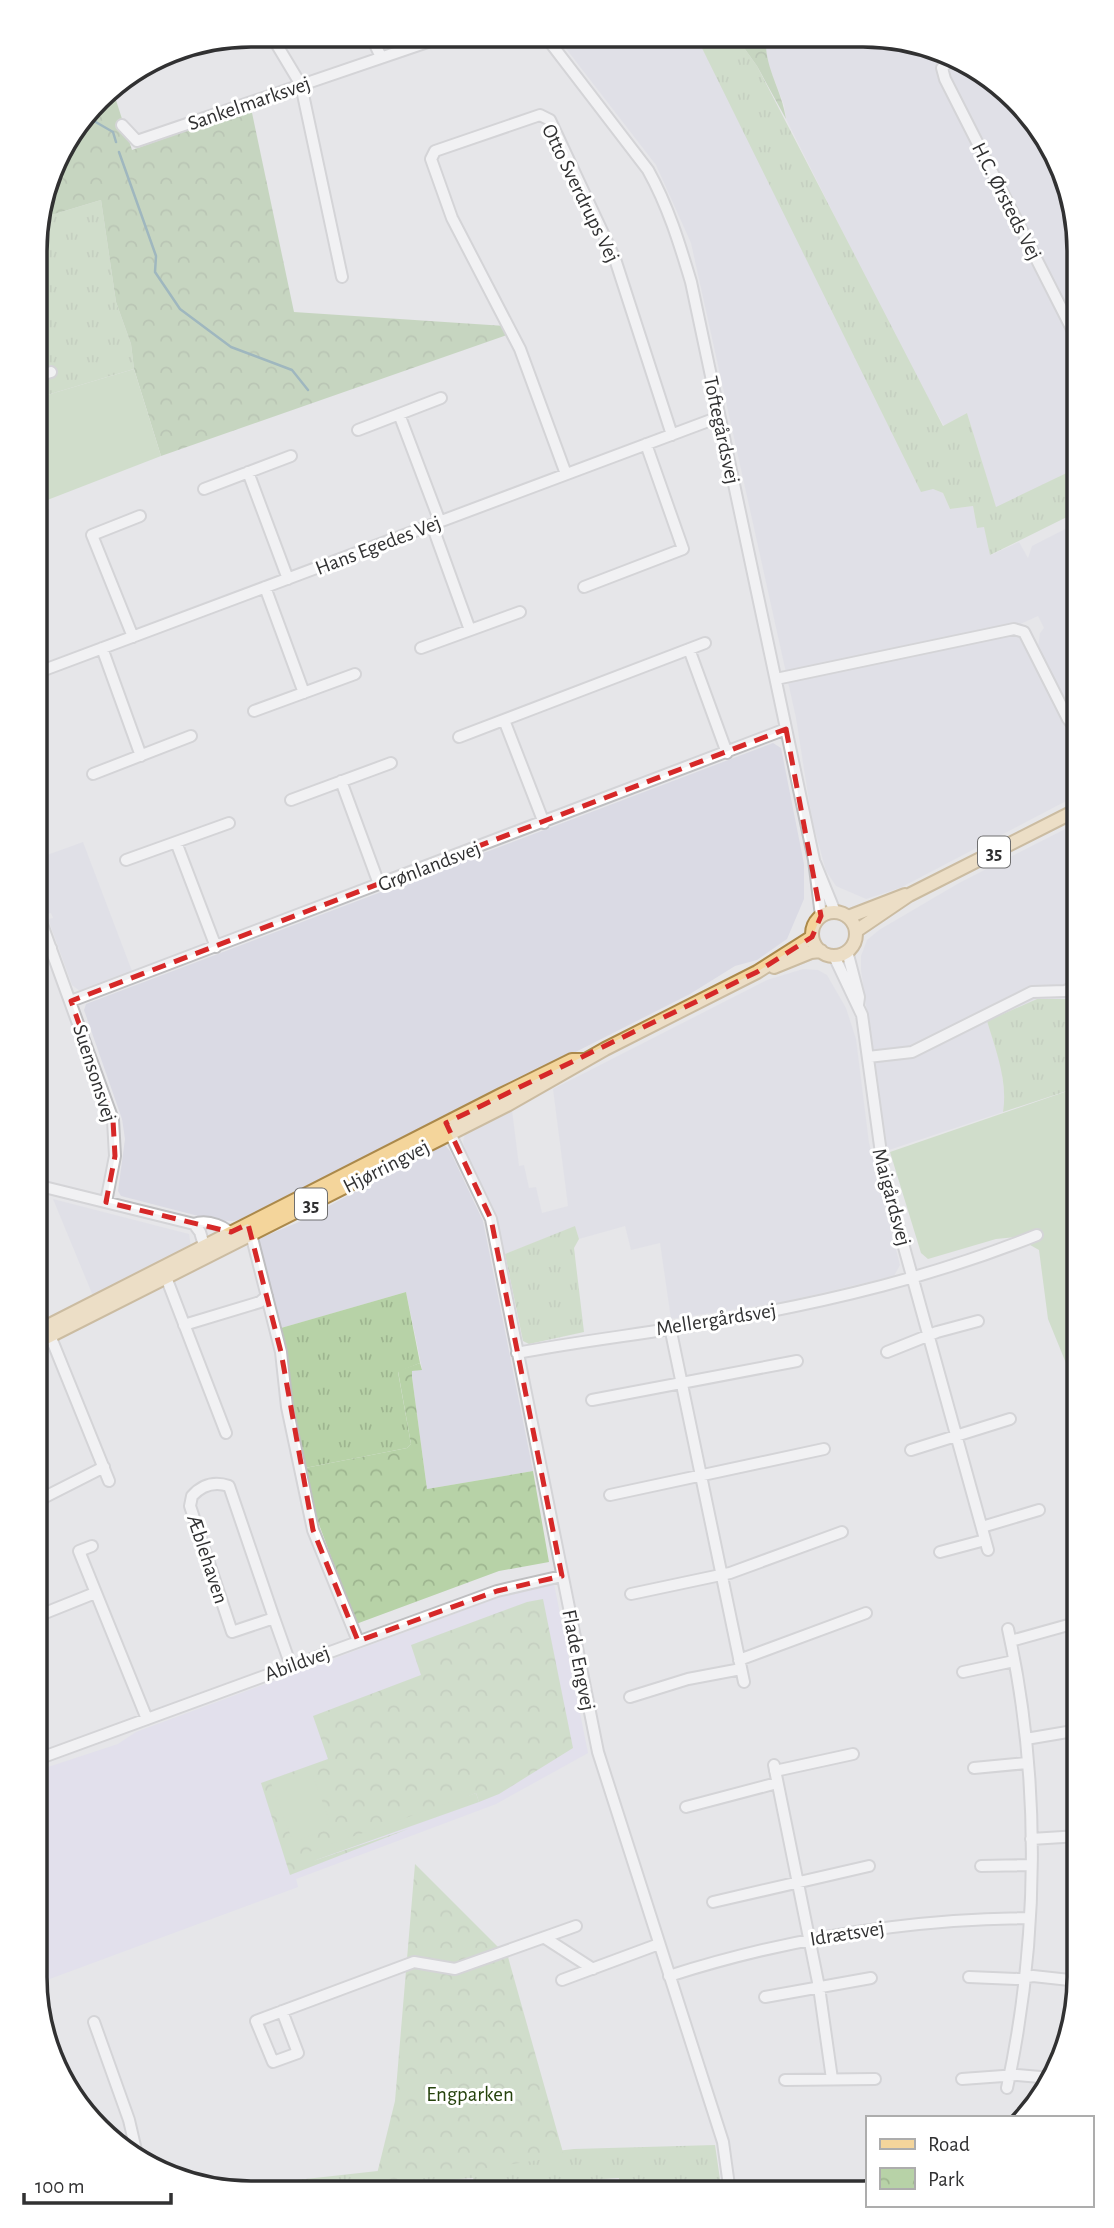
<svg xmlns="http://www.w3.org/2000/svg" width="1114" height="2228" font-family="'Alegreya Sans',sans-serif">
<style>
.built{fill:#dadae4}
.education{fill:#ddd9ef}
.grass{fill:url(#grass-tufts)}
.forest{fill:url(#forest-crowns)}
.park{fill:url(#park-crowns)}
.garden{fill:#b7d2a7}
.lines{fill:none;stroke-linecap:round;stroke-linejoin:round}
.stream{stroke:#4a7e8c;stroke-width:2.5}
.minor-casing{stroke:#bfbfc1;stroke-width:14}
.major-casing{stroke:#ab894b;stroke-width:16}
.minor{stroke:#fff;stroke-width:10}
.major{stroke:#f4d59b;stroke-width:12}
.marked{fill:none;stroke:#d62828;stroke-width:5;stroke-dasharray:14 9;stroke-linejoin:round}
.labels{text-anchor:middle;stroke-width:6;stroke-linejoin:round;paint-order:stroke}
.shield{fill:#fff;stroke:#6f6f70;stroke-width:2}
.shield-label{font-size:19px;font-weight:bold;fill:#313132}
.street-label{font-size:21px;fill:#313132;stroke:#fff}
.park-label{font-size:21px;fill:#25420c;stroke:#fff}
.rim{fill:none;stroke:#313132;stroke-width:3.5}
</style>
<defs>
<pattern id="grass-tufts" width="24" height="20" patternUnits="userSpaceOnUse" patternTransform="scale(1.75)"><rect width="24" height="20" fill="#b7d2a7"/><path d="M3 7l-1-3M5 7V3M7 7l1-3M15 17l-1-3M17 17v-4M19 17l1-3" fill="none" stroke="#9eb590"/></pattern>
<pattern id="forest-crowns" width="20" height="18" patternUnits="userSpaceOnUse" patternTransform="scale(1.75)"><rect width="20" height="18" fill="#a1c28e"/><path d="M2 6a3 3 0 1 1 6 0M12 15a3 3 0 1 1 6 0" fill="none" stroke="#849e75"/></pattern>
<pattern id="park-crowns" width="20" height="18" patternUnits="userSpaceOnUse" patternTransform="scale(1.75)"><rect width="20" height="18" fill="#b7d2a7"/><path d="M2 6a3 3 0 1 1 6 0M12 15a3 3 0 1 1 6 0" fill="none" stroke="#9eb590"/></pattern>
</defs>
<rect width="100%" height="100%" fill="#e6e6e9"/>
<path class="built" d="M557 37 697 38 933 489 943 493 950 509 973 506 977 527 984 526 991 555 1019 542 1028 558 1032 546 1073 525 1079 527V726L1038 647 1040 633 1044 628 1038 616 1014 627 1079 754V789L1072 798 900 888 866 899 836 886 826 871 812 820 796 718 691 243 656 165Z
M766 38 905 39 1005 88 1068 182 1079 251V467L996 508 967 413 944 426 906 359 786 119 784 105 765 56Z
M773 743 781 748 804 864V899L787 939 757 960 735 966 690 994 250 1217 233 1221 214 1220 121 1196 118 1191 125 1139 122 1119 84 1010 86 1004Z
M1079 822V994L1066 999H1037L987 1021 1001 1065 1005 1099 1003 1112 886 1151 861 970V956L867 940 879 930 959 883Z
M83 842 132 971 80 991 72 985 48 919 53 918 51 913 46 914 36 887V859Z
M803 969 818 970 827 975 846 1008 856 1039 869 1143 900 1265 894 1276 784 1302 671 1319 660 1243 631 1250 625 1226 579 1239 575 1227 505 1254 496 1219 466 1154 463 1141 465 1134 512 1110 519 1166 524 1165 529 1188 536 1187 542 1213 568 1206 553 1089 767 980Z
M444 1144 450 1151 483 1221 533 1471 427 1489 412 1377V1371L422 1369 406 1292 278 1329 258 1239 299 1222Z
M53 1199 189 1234 191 1247 93 1296Z"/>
<path class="education" d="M554 1584 588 1753 496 1804 296 1879 298 1887 36 1984 35 1823 47 1818 38 1794 41 1792 36 1771 118 1744 136 1732 511 1593Z"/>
<path class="grass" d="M697 38H737L757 66 943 426 967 413 996 507 1079 467V511L990 555 984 527 977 528 973 506 950 509 943 493 933 489 921 492Z
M101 200 116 302 131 344 134 369 37 398 38 219Z
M1079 994V1087L1003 1112C1008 1081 996 1051 987 1021L1037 999H1066Z
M575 1226 579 1239 574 1248 584 1332 529 1344 523 1341 505 1254Z
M406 1292 420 1363 398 1372 411 1444 407 1448 305 1468 291 1405 281 1328Z
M715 2145 722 2193 621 2192 619 2178 556 2182 547 2192H525L513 2187 501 2192H476L473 2178 418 2182 403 2192 216 2189 574 2149Z"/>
<path class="forest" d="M737 38H766C764 67 782 90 786 119L757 66Z
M107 91 115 97 132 150 251 108 294 312 505 326 507 335 161 456 134 369 131 344 116 302 101 200 38 219 57 155Z"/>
<path class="park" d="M420 1363 422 1370 412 1371V1377L427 1489 533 1471 549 1562 499 1571 356 1624 317 1519 305 1468 407 1448 411 1444 398 1371Z
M543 1599 573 1748 499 1794 479 1802 476 1793 313 1861 408 1829 290 1875 261 1783 328 1759 313 1716 421 1675 411 1645 527 1602Z
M415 1864 508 1957 564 2156 374 2186 395 2101Z"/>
<path class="garden" d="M134 369 161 456 37 504V398Z
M1079 1087V1395L1048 1319 1039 1250 1016 1237 996 1239 928 1259 921 1253 890 1152Z
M310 1768 332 1828 293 1842 271 1783Z
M476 1793 479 1802 313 1861 309 1852Z"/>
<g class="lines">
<path class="stream" d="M87 117 113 132 116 142
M119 152 156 256 155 272 180 309 231 347 292 370 308 390"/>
<g class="minor-casing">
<path id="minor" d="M271 35 301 85 342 277
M371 36 381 57
M546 37 648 170C668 206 679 242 691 282L814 860 821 916
M949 61 942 68 945 79 1079 343
M122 125 137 141 445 36
M37 376 51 372
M399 414 440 522
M358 430 441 398
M248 472 288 579
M566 474 520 349 452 218 431 159 435 151 540 115 550 120 615 259 672 435
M204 489 291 456
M432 525 470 630
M265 587 304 693
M584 587 683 549 646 444
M133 637 92 535 140 516
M102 648 141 756
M421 648 520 612
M689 649 727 753
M36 673 719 417
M776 679 1014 629 1024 632 1068 719 1079 733
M254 711 355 674
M504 720 544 823
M459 737 705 643
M93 774 191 736
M341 781 379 884
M291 800 391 763
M176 842 216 947
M126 860 229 823
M815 863 835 912
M36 908 113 1120 115 1156 106 1202
M847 951 859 997 858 1005
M36 953 51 948
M834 956 862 1015 884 1175 988 1550
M71 1001 786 729
M868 1057 912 1052 1032 992 1065 991 1079 985
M447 1127 491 1219 598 1752 723 2142 730 2193
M36 1185 194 1224C207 1219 228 1226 235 1239
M194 1224 200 1232 206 1252
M249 1226 281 1352 287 1407 313 1530 358 1641
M164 1272 226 1433
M184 1325 260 1302 267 1296
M670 1327 744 1682
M47 1328 109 1481
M887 1352 937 1332 978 1321
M517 1353C585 1340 654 1333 723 1320 831 1301 935 1276 1037 1235
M592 1400 797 1361
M911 1450 1010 1419
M610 1495 824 1449
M35 1502 104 1467
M982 1527 1039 1510
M92 1546 79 1551 147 1719
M940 1552 985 1540
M631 1594 730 1573 842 1532
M35 1617 95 1593
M274 1618 229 1486C214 1481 202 1485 192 1496L190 1506 232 1632 274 1618 291 1666
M1011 1641 1079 1622
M739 1660 866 1613
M963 1672 1014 1661
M630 1697 688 1679 741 1669
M35 1702 39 1700 35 1691
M1026 1739 1079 1730
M35 1760 497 1591 562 1576
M774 1765 819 1987 832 2079
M974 1768 1027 1763
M775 1771 853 1754
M686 1807 777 1783
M1031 1839 1079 1836
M981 1866 1030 1865
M713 1902 869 1866
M545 1938 593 1969
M669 1976C788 1938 904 1919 1029 1918
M969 1977 1016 1979 1033 1976 1079 1981
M562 1980 659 1944
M765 1997 871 1978
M282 2011 298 2053 273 2062 256 2021 414 1962 455 1969 576 1926
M94 2022 129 2120 138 2159
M962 2079 1017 2075 1052 2078
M785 2080 875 2079
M1007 2088C1039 1940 1041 1778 1008 1629"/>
</g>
<g class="major-casing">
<path id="major" d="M812 934a22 22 0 1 1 44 0a22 22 0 1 1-44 0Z
M848 917 905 895
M856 931 909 895 1079 809
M774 967 811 952 821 951
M36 1332 501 1095 572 1060H583
M36 1343 507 1105 605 1049 757 972 812 937"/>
</g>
<use href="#minor" class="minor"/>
<use href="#major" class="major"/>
</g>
<path d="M0 0H1114V2228H0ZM786 729 821 916 812 937 757 972 446 1123 491 1219 562 1576 497 1591 358 1641 313 1530 281 1352 248 1224 231 1232 106 1202 115 1156 113 1120 71 1001Z" fill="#e6e6e9" fill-opacity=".55" fill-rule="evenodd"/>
<path class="marked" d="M786 729 821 916 812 937 757 972 446 1123 491 1219 562 1576 497 1591 358 1641 313 1530 281 1352 248 1224 231 1232 106 1202 115 1156 113 1120 71 1001Z"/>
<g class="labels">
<g class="shield">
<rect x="978" y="836.5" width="32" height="31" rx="5"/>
<rect x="295" y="1188.5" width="32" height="31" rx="5"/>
</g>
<g class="shield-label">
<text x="994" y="859">35</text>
<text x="311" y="1211">35</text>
</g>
<g class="street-label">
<text transform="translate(249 103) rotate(-19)" y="7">Sankelmarksvej</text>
<text transform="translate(581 193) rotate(64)" y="7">Otto Sverdrups Vej</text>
<text transform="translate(1007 201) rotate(63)" y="7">H.C. Ørsteds Vej</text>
<text transform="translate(722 430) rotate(78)" y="7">Toftegårdsvej</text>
<text transform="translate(378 545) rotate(-21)" y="7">Hans Egedes Vej</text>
<text transform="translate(429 866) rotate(-21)" y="7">Grønlandsvej</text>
<text transform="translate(95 1073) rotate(72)" y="7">Suensonsvej</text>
<text transform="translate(386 1166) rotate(-27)" y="7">Hjørringvej</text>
<text transform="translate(892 1197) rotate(75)" y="7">Maigårdsvej</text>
<text transform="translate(716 1319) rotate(-9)" y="7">Mellergårdsvej</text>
<text transform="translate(208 1559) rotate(72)" y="7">Æblehaven</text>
<text transform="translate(579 1660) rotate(79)" y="7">Flade Engvej</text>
<text transform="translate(297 1663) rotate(-20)" y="7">Abildvej</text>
<text transform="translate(847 1933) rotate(-9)" y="7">Idrætsvej</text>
</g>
<g class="park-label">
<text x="470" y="2101">Engparken</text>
</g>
</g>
<path d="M0 0H1114V2228H0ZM251 47H863A204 204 0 0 1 1067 251V1977A204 204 0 0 1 863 2181H251A204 204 0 0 1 47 1977V251A204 204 0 0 1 251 47Z" fill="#fff" fill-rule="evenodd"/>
<path class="rim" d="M251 47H863A204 204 0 0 1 1067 251V1977A204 204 0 0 1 863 2181H251A204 204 0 0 1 47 1977V251A204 204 0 0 1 251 47Z"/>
<rect x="866" y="2116" width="228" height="91" fill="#ffffff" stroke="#adadad" stroke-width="2"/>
<rect x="880" y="2139" width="35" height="10" fill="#f4d59b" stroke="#adadad" stroke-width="2"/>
<text x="928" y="2151" font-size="21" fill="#313132">Road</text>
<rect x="880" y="2168" width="35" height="21" fill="url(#park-crowns)" stroke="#adadad" stroke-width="2"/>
<text x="928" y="2186" font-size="21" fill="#313132">Park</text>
<path d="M24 2193v10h147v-10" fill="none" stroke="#313132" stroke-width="3.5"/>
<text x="35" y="2193" font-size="21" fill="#313132" stroke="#ffffff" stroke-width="5" paint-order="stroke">100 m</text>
</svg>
